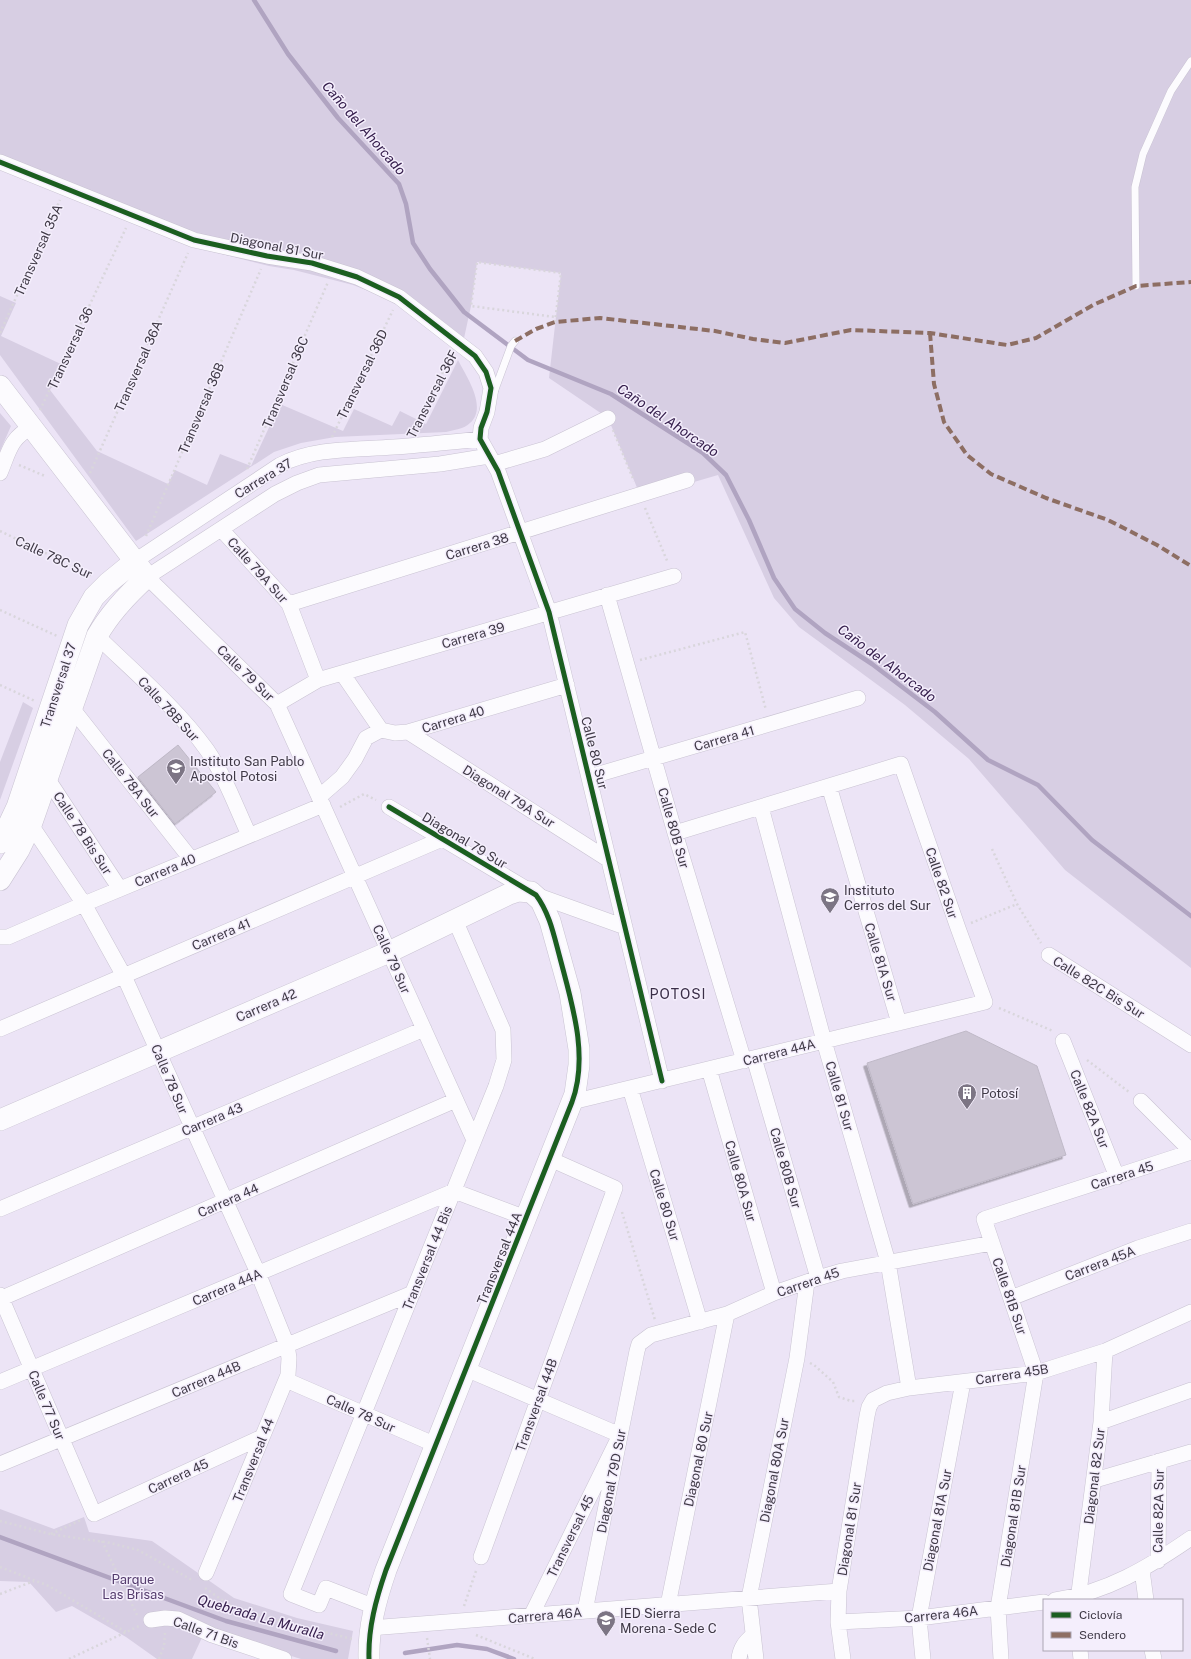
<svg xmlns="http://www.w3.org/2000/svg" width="1191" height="1659" font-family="'Public Sans',sans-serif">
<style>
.green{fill:#d7cee3}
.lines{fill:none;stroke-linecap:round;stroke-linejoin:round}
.stream{stroke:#b0a4c1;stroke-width:4.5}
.building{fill:#ccc5d4;stroke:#bfb9c7;filter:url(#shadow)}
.lane-casing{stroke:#c9c3d2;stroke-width:8}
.street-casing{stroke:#c9c3d2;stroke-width:16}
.secondary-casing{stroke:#c9c3d2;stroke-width:22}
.path{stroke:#d9d6dc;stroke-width:2.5;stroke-dasharray:2 3;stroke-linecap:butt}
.lane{stroke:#fcfbfe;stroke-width:7}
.street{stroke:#fcfbfe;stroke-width:15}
.secondary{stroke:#fcfbfe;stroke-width:21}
.quiet{stroke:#8d6e63;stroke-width:4;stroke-dasharray:8 4;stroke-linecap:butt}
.cycleway-casing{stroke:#f4eefc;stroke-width:8}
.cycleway{stroke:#1b5e20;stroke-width:5}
.labels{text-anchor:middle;stroke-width:3;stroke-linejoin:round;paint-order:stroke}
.street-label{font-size:13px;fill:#3f3946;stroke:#f4eefc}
.poi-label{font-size:13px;fill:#3f3946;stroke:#f4eefc;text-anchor:start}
.park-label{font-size:13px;fill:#543c6d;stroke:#f4eefc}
.water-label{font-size:14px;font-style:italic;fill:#37204e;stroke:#f4eefc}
.neighbourhood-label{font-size:14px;letter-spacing:1px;fill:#3a2e48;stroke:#f4eefc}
</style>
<defs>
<filter id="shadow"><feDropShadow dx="-3.5" dy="3.5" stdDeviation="0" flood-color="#0004"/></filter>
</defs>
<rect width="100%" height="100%" fill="#ece4f6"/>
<path class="green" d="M0 0H1191V968L1065 870 969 759 905 705 799 627 774 598 718 475 694 482 688 473 638 490 608 418 549 378 561 273 477 262 471 306 461 352 405 310 382 296 353 285 294 270 269 266 202 249 0 168Z
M0 296 16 303 1 336 63 365 50 390 97 451 168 484 175 470 207 485 220 454 251 466 280 404 343 431 354 409 392 426 400 411 426 424 458 360C466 376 488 407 470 423 464 429 454 430 446 432L335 437 301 443 274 452 136 541 0 355Z
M0 413 11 426 0 451Z
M23 702 33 708 0 800V762Z
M0 1509 54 1529 84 1517 89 1532 152 1541 234 1598 297 1618 353 1631 348 1659H301L206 1629 192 1659H157L126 1637 72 1606 56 1612 29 1582 0 1581Z"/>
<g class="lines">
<path class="stream" d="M254 0 288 54 338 118 399 184 406 204 413 243 430 269 464 312 528 360 611 394 703 453 726 475 749 520 774 578 795 609 825 633 872 664 935 712 988 760 1038 785 1092 840 1191 916
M0 1537 226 1621 336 1651
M405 1653 457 1645 487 1649 514 1659"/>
</g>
<path class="building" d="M178 745 216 792 175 824 138 777Z
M966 1031 1037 1066 1066 1155 913 1204 867 1063Z"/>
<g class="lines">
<g class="lane-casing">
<path id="lane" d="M1136 286 1135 187 1143 154 1171 91 1191 61
M494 392 511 346 515 341"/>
</g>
<g class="street-casing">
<path id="street" d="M0 162 194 240 267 256 312 263 357 277 399 297 475 356 486 372 491 388 487 412 481 428 480 439 498 471 549 612 662 1081
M494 464 545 449 608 418
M0 473C9 452 10 438 32 427
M221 529 289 604 318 680
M135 561 280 465C315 447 356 450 394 447 423 445 452 442 480 439
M607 595 675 833 744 1061
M289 604 687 480
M97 636C134 672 176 707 207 750 225 776 236 807 249 835
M342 673 381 730
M277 704 318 680 674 576
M71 707 191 859
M408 732 609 860
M589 777 858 698
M47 778 120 889
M829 786 899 1023
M319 797 342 777 355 759 366 738 381 730 395 733 408 732 567 685
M389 807 530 891
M761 807 824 1041 888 1262 909 1388
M31 825 84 904 124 976 258 1273 287 1345 289 1358 288 1375 206 1573
M536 895 625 927
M0 937H8L84 904 323 805
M1049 955 1191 1045
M0 1029 442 839
M1063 1041 1117 1177
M754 1058 818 1278
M709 1069 774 1293
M630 1088 700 1322
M1141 1101 1191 1151
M572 1102 985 1002 958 928 901 764 675 833
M474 1140 277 704 147 577 275 494 297 483 319 475 440 464 489 456
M0 1209 424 1029
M0 1295 94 1514 262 1437
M1011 1298 1138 1248 1191 1231
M0 1299 456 1100
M466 1369 620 1435 531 1616
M286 1380 436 1445
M0 1382 454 1191 526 1218
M1101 1422 1191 1390
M0 1464 413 1293
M1095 1480 1191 1452
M481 1557 615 1188 550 1159
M1158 1561 1159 1461
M1142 1570 1146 1600
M1055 1600C1106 1593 1149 1567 1191 1538
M1078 1600 1101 1422 1105 1351
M668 1605 727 1314
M375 1607 326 1588 319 1605 291 1594 496 1086 504 1060 503 1030 455 920
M585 1611 637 1351 639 1344 651 1335 727 1314 774 1293 818 1278 842 1271 992 1243
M151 1620 165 1618 178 1619 212 1635 284 1659
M838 1622 919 1618 1044 1602
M370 1628 839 1591
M1080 1650 1081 1659
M1152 1650 1154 1659
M739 1659C740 1648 745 1642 753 1635
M756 1659 749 1598 797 1358 807 1282
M843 1659 838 1622 839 1591 867 1416 869 1407 873 1400 887 1393 909 1388 1036 1373 1105 1351 1191 1312
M923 1659 919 1618 963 1382
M1001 1659 998 1608 1036 1373 984 1219 1191 1152"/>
</g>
<g class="secondary-casing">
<path id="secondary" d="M0 386 147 577C127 595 110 613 97 636L31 825 19 850 0 880
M0 843 17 807 78 625 94 597 108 583 135 561
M0 1120 389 952 509 894 518 891 531 892 541 901 550 921 570 993 579 1049V1065L575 1094 386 1570C376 1599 368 1628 369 1659"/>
</g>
<path class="path" d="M555 322 561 273 477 262 471 306 555 317
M0 333 60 200
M40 410 126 228
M613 430 634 481
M413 432 451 356
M332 437 393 310
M19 465 45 476
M247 469 328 282
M90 473 188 253
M645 508 668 563
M0 531 91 575
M146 536 261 269
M0 610 57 636
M640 660 745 632 766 710
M0 685 35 701
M340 807 364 794 376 800
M992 849 1017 904 1041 943
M971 923 1017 904
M999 1008 1053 1031
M1087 1060 1129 1092
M622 1212 655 1320
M810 1363 814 1365 833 1382 839 1397 851 1401H855
M0 1521 50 1534 111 1543 138 1550 192 1580
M51 1534 81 1520
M102 1541 137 1615
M0 1567 49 1586 126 1632
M205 1588 229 1605 241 1610 261 1616 352 1639
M0 1594 34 1581
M464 1606 476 1571
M476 1635 535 1659
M427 1638 430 1659
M69 1659 139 1626
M159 1659 164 1646 165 1632"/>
<use href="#lane" class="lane"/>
<use href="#street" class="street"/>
<use href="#secondary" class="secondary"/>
<path class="quiet" d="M930 333 934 384 944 422 967 455 991 474 1046 498 1108 520 1157 545 1191 566
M515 341 536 329 555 322 600 318 715 331 753 339 785 343 851 330 930 333 1007 345 1036 338 1093 305 1136 286 1191 282"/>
<g class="cycleway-casing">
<path id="cycleway" d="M0 162 194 240 267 256 312 263 357 277 399 297 475 356 486 372 491 388 487 412 481 428 480 439 498 471 549 612 662 1081
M369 1659C368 1628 376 1599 386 1570L572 1102C589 1056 572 1004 560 958 554 936 550 914 536 895L389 807"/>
</g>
<use href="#cycleway" class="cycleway"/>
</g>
<defs>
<g id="school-pin" transform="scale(1)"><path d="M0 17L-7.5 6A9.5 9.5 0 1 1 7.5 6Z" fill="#7c7584" stroke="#f4eefc"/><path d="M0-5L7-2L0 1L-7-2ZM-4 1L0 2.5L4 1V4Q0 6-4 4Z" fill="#fff"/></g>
<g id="building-pin" transform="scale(1)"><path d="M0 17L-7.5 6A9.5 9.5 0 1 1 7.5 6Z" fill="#7c7584" stroke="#f4eefc"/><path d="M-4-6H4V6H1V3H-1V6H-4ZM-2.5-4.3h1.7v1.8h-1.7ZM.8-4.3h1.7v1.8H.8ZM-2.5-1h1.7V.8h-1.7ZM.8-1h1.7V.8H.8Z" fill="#fff"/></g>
</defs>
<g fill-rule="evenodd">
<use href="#school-pin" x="176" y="768"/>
<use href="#school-pin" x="830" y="897"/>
<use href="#building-pin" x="967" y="1093"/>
<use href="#school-pin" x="606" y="1620"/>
</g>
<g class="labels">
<g class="street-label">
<text transform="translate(277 246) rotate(11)" y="5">Diagonal 81 Sur</text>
<text transform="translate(38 250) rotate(-66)" y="5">Transversal 35A</text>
<text transform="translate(70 348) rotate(-65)" y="5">Transversal 36</text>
<text transform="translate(138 366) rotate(-66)" y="5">Transversal 36A</text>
<text transform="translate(362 374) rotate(-64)" y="5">Transversal 36D</text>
<text transform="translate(285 382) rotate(-67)" y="5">Transversal 36C</text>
<text transform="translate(432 394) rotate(-63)" y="5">Transversal 36F</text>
<text transform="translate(201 408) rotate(-67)" y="5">Transversal 36B</text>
<text transform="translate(263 478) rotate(-31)" y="5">Carrera 37</text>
<text transform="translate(477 546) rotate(-17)" y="5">Carrera 38</text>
<text transform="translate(54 557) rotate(25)" y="5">Calle 78C Sur</text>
<text transform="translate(258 570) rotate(48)" y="5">Calle 79A Sur</text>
<text transform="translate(473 635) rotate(-16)" y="5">Carrera 39</text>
<text transform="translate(246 673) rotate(44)" y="5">Calle 79 Sur</text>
<text transform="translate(58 685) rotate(-72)" y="5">Transversal 37</text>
<text transform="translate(169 709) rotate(47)" y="5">Calle 78B Sur</text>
<text transform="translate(453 719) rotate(-17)" y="5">Carrera 40</text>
<text transform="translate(724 738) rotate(-16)" y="5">Carrera 41</text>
<text transform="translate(595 753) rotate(76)" y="5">Calle 80 Sur</text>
<text transform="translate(131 783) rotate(52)" y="5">Calle 78A Sur</text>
<text transform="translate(509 796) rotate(32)" y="5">Diagonal 79A Sur</text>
<text transform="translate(674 828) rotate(74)" y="5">Calle 80B Sur</text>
<text transform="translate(83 833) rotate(57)" y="5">Calle 78 Bis Sur</text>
<text transform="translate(465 840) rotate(31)" y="5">Diagonal 79 Sur</text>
<text transform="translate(165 870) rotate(-23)" y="5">Carrera 40</text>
<text transform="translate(942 883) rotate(71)" y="5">Calle 82 Sur</text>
<text transform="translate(221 934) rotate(-23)" y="5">Carrera 41</text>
<text transform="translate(392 959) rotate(66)" y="5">Calle 79 Sur</text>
<text transform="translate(881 962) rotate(73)" y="5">Calle 81A Sur</text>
<text transform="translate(1099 987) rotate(32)" y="5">Calle 82C Bis Sur</text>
<text transform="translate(266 1005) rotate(-23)" y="5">Carrera 42</text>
<text transform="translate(779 1052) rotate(-14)" y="5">Carrera 44A</text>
<text transform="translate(170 1079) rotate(67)" y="5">Calle 78 Sur</text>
<text transform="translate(840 1096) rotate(74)" y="5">Calle 81 Sur</text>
<text transform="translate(1090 1109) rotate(68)" y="5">Calle 82A Sur</text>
<text transform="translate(212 1119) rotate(-23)" y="5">Carrera 43</text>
<text transform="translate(786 1168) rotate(74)" y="5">Calle 80B Sur</text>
<text transform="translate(1122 1175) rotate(-18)" y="5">Carrera 45</text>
<text transform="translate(741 1181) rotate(74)" y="5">Calle 80A Sur</text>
<text transform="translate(228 1200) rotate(-24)" y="5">Carrera 44</text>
<text transform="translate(665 1205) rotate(73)" y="5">Calle 80 Sur</text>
<text transform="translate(427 1258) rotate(-68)" y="5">Transversal 44 Bis</text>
<text transform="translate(499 1258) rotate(-68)" y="5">Transversal 44A</text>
<text transform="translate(1100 1263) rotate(-21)" y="5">Carrera 45A</text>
<text transform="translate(808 1282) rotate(-19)" y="5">Carrera 45</text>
<text transform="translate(227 1287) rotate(-23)" y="5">Carrera 44A</text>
<text transform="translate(1010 1296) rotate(71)" y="5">Calle 81B Sur</text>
<text transform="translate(1012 1374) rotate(-9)" y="5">Carrera 45B</text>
<text transform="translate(206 1379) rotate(-23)" y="5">Carrera 44B</text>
<text transform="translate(47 1405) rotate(67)" y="5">Calle 77 Sur</text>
<text transform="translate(536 1405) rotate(-70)" y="5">Transversal 44B</text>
<text transform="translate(361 1413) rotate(24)" y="5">Calle 78 Sur</text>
<text transform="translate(698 1459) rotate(-78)" y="5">Diagonal 80 Sur</text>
<text transform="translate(253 1460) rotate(-68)" y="5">Transversal 44</text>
<text transform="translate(774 1470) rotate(-79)" y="5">Diagonal 80A Sur</text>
<text transform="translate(178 1476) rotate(-25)" y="5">Carrera 45</text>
<text transform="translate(1094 1476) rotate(-83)" y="5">Diagonal 82 Sur</text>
<text transform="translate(611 1481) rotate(-79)" y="5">Diagonal 79D Sur</text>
<text transform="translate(1158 1511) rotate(-89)" y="5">Calle 82A Sur</text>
<text transform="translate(1013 1516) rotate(-81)" y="5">Diagonal 81B Sur</text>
<text transform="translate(937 1520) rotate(-79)" y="5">Diagonal 81A Sur</text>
<text transform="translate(849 1529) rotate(-81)" y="5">Diagonal 81 Sur</text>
<text transform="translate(570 1536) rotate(-64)" y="5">Transversal 45</text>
<text transform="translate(941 1614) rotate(-6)" y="5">Carrera 46A</text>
<text transform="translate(545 1615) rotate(-5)" y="5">Carrera 46A</text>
<text transform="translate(206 1632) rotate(20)" y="5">Calle 71 Bis</text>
</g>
<g class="poi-label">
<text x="190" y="766">Instituto San Pablo<tspan x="190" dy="15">Apostol Potosi</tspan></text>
<text x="844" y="895">Instituto<tspan x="844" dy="15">Cerros del Sur</tspan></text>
<text x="981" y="1098">Potosí</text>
<text x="620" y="1618">IED Sierra<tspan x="620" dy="15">Morena - Sede C</tspan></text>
</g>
<g class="park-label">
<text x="133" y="1584">Parque<tspan x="133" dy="15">Las Brisas</tspan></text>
</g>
<g class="water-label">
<text transform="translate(364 128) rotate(49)" y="5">Caño del Ahorcado</text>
<text transform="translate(668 420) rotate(34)" y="5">Caño del Ahorcado</text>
<text transform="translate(887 663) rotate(37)" y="5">Caño del Ahorcado</text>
<text transform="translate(261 1617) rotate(16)" y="5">Quebrada La Muralla</text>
</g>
<g class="neighbourhood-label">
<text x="678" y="999">POTOSI</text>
</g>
</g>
<rect x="1043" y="1599" width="140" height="52" fill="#f4eefc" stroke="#aca6b3"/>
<rect x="1051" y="1612" width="20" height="6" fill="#1b5e20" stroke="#aca6b3"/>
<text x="1079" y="1619" font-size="12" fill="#3f3946">Ciclovía</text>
<rect x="1051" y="1632" width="20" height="6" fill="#8d6e63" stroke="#aca6b3"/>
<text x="1079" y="1639" font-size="12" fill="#3f3946">Sendero</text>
</svg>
